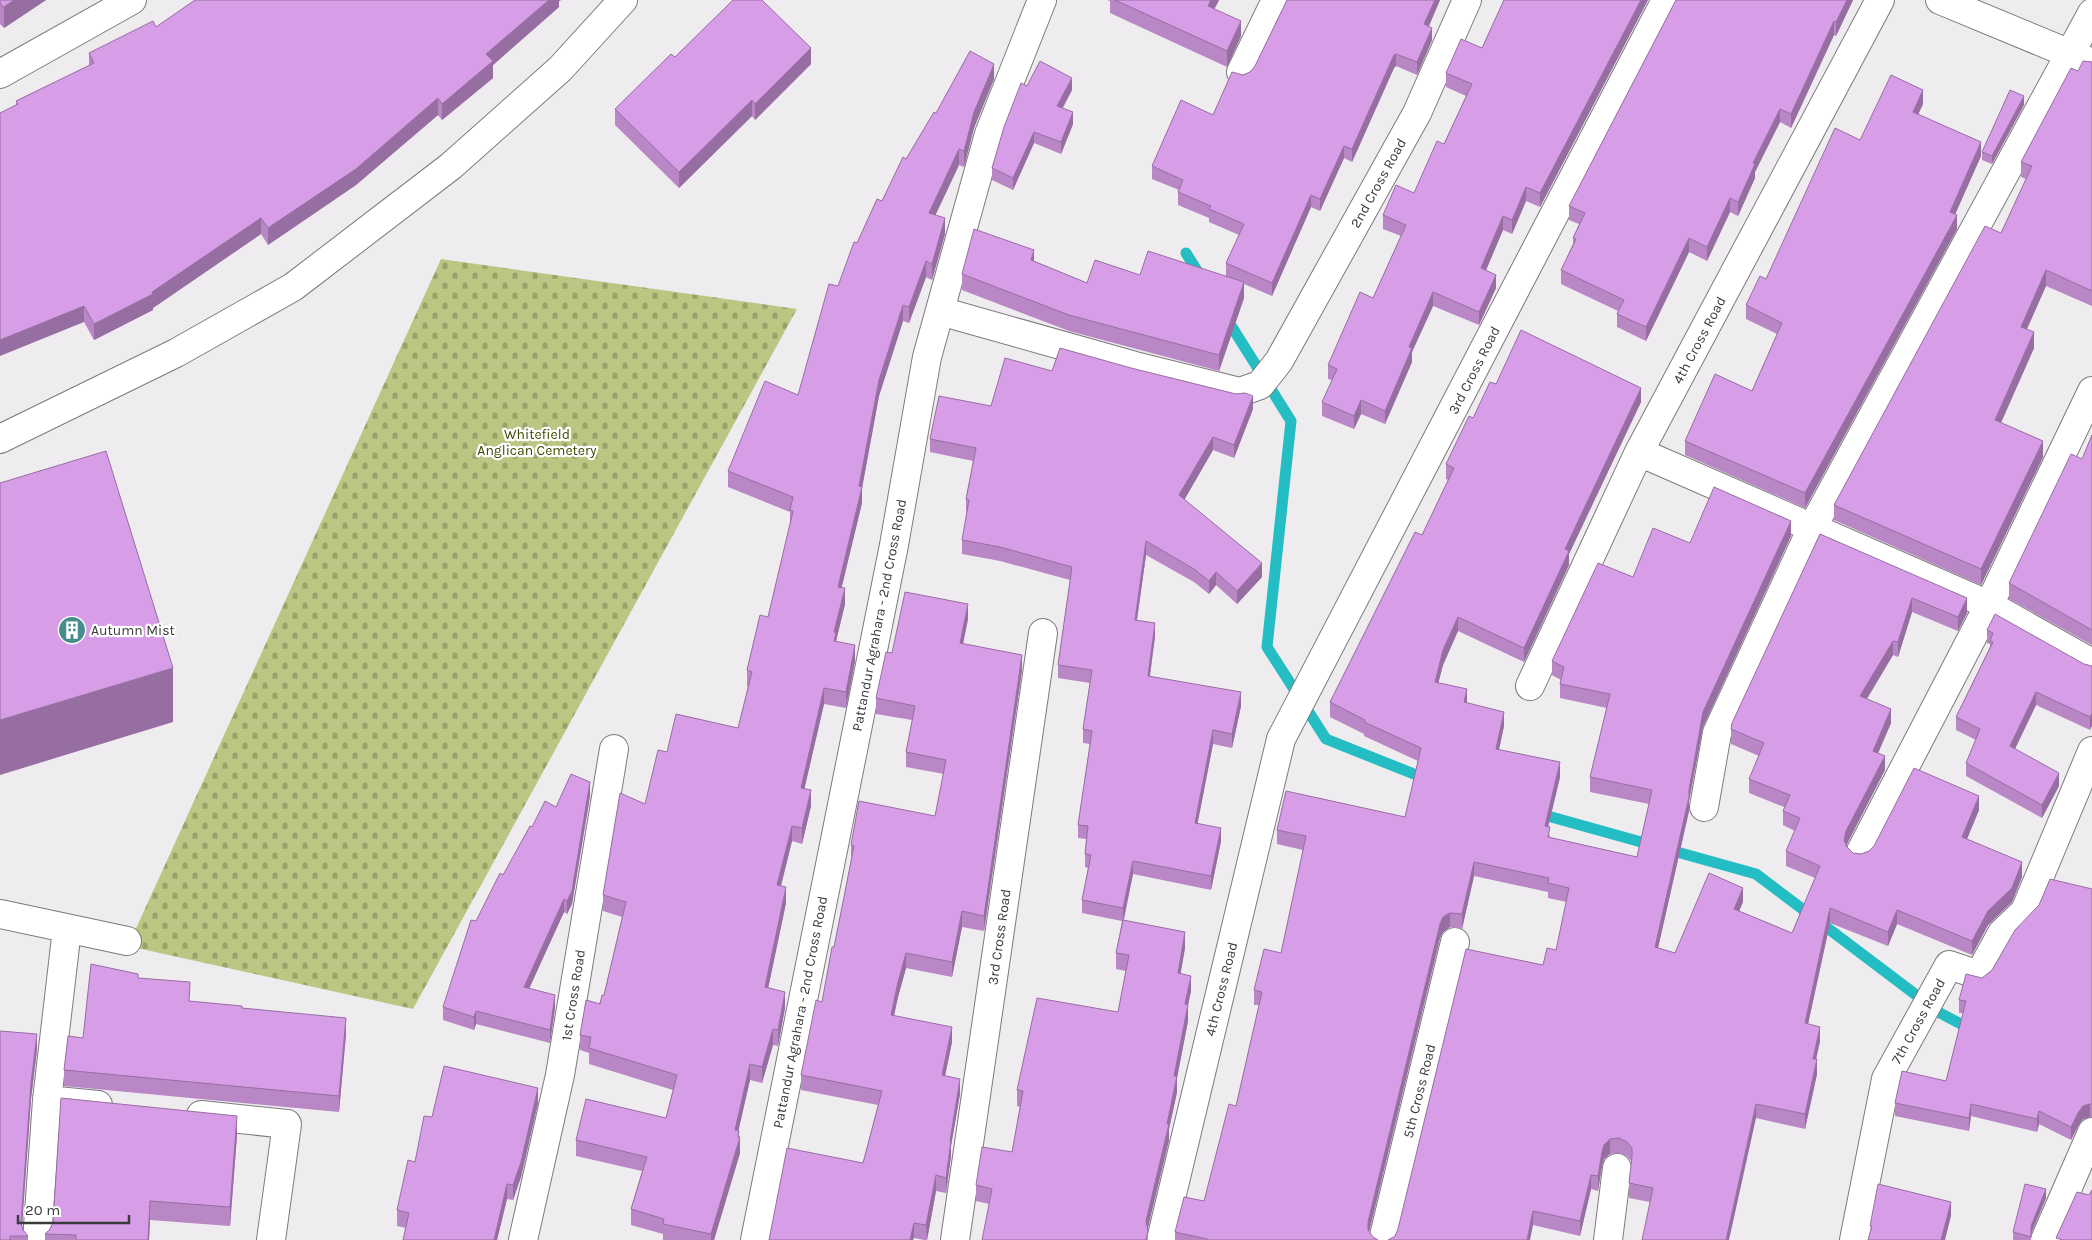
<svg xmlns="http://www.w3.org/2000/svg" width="2092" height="1240" font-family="Karla,sans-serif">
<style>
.cemetery{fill:url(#cemetery-stones)}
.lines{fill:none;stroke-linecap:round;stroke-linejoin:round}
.stream{stroke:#24bdc3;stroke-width:11}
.minor-casing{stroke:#7c7a7d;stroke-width:30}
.minor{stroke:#fff;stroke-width:28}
.wall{fill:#b987c6}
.shaded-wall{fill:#966ea1}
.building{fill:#d79de6;stroke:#966ea1}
.labels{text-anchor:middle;stroke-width:4.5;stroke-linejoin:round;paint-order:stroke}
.street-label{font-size:14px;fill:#3b3a3c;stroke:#fff}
.park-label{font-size:14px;fill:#424900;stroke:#fff}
.poi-label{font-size:14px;fill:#3b3a3c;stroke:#fff;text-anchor:start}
</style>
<defs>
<pattern id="cemetery-stones" width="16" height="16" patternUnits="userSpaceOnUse" patternTransform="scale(1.25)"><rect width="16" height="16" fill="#bcc683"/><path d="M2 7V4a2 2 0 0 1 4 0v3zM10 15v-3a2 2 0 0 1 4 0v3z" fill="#9aa26c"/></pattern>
</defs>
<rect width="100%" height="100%" fill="#efecef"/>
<path class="cemetery" d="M441 259 797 309 413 1009 128 946Z"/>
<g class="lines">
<path class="stream" d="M1186 253 1201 277
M1225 316 1291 421 1267 647 1326 739 1429 780
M1537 813 1756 874 1940 1013 1974 1031"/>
<g class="minor-casing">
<path id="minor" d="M1940 0 2092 63
M1241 72 1276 0
M0 74 132 0
M940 311 1135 366 1240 392 1260 385 1279 361 1417 113 1467 0
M0 439 176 353 293 287 451 166 560 69 623 0
M1639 452 1989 605 2092 663
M1530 686 1639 452 1880 0
M1704 807 1717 733 1812 528 2092 13
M1860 853 1989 605 2092 391
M0 914 127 941
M47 1100 98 1105
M201 1115 287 1124 271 1240
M37 1240 47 1100 67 929
M523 1240 560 1075 614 749
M755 1240 894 545 927 357 989 134 1042 0
M955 1240 1043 633
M1161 1240 1281 739 1666 0
M1383 1240 1455 942
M1608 1240 1617 1168
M1854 1240 1886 1079 1949 965 1979 975 2002 933 2025 911 2092 751
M2045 1240 2092 1132"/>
</g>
<use href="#minor" class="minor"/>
</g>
<path class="wall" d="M0 0H46L4 28 0 24Z
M195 0H561L559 1V7L493 65V78L442 120 438 115 356 185 268 245 261 234 153 308V310L94 340 84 322 16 105V101L89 66V53L156 27Z
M1107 0H1219L1214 9 1241 36 1227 67 1110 13V1Z
M1287 0H1440L1429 26 1432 40 1417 75 1396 66 1394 68 1352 162 1344 158 1320 211 1311 207 1272 296 1244 284V298L1219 371 1069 331 962 290V274L1034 261 1087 283 1140 275 1226 276V263L1239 235 1209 222V218L1178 205V192L1179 190 1152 179V166L1213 115 1243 75 1250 72 1255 66Z
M1504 0H1648L1540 207 1526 201 1512 234 1503 230 1486 270 1496 288 1479 325 1433 306 1412 352V362L1385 424 1361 414 1354 429 1322 416V402L1332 380 1328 379V365L1373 298 1401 236 1383 229V215L1414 193 1444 144 1466 96 1446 87V73L1482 48Z
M1676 0H1853L1836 36 1834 35 1791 128 1780 122 1755 172V178L1738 216 1730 212 1707 261 1689 252 1646 341 1617 327V314L1618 311 1561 284V270L1573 244V238L1579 224 1569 220V206Z
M675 57 811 64 755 120 752 116 679 188 615 125V109Z
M2092 62V306L2046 286 2027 329 2034 348 2001 423 2043 457 1981 585 1834 520V505L2001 233 2026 179 2021 177V162L2078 71Z
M994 79 974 128 964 167 959 165 935 215 945 234 932 280 926 277 909 323 903 321 879 396 862 488V503L841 588 845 604 836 641 855 661 846 708 824 704 804 789 811 806 802 844 792 841 781 886 786 903 768 988 785 1008 778 1046 773 1045 762 1083 750 1080 738 1130 740 1153 714 1240H663V1234L631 1225V1209L642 1171 576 1156V1140L666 1118 673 1090 589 1064V1053L580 1050V1035L604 995 622 917 603 911V895L645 804 667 752 738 728 748 687 747 686V670L768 617 790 526V512L728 487V471L798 395 838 286 857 243 906 159 936 113Z
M1027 86 1072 90 1063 108 1073 124 1061 154 1034 143 1013 190 992 180V168Z
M1923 104 1918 114 1981 156 1955 214 1957 229 1805 508 1685 455V441L1752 391 1777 334 1746 319V305L1766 279 1860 140Z
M2024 105 1992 164 1982 160V152Z
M1052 371 1253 409 1234 458 1213 450 1184 500 1262 577 1237 604 1216 585 1209 594 1194 582 1146 555 1137 620 1155 636 1150 676 1241 706 1232 748 1213 744 1197 824 1221 841 1211 890 1133 874 1124 920 1185 948 1180 974 1191 991 1188 1005V1021L1177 1078V1092L1169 1129V1140L1147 1230 1148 1240 976 1201V1185L1012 1152 1020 1107 1017 1106V1090L1118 1012 1126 971 1116 969V953L1122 921 1082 913V900L1088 868 1085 867V854L1086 839 1078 838V825L1090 744 1083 743V729L1090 683 1058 678V665L1070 580 1000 561 962 554V540L967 512H966V499L973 461 930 452V439L991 406Z
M1496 384 1641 402 1569 554V565L1524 662 1458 631 1443 665 1438 683 1467 703 1504 726 1499 750 1560 777 1548 827 1550 838 1637 857 1649 804 1590 792V777L1607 708 1560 698V684L1561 680 1552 675V661L1633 577 1690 543 1791 536 1703 727 1689 801V811L1658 948 1675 953 1743 902 1739 911 1792 933 1815 878 1786 866V851L1795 831 1783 825V811L1784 807 1749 793V779L1759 756 1731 744V729L1820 534 1967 613 1958 631 1912 612 1898 657 1893 655 1867 699 1891 723 1878 753 1885 770 1846 845 1847 847 1853 853 1861 854 1979 810 1967 839 2022 877 2012 902 1988 925 1972 955 1897 924 1888 946 1830 923 1808 1024 1820 1041 1816 1059 1817 1074 1805 1129 1756 1118 1650 1202 1629 1198V1183L1632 1162 1627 1156 1619 1153 1610 1154 1604 1159 1602 1166 1598 1191 1591 1189 1580 1236 1533 1225 1395 1236 1543 965 1556 950 1567 902 1548 898V892L1474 876 1462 929 1450 927 1443 932 1440 938 1369 1232 1373 1237 1378 1240H1175V1232L1204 1201 1236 1106 1259 1005H1254V990L1281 953 1303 850 1277 844V830L1405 817 1418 761 1364 736V734L1330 717V702L1422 535 1448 480 1446 479V464L1473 418Z
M2092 435V645L2009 599V583L2082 459Z
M968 619 963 644 1022 670 984 931 962 927 952 977 906 968 898 997 894 1015 952 1042 945 1076 960 1094 951 1146V1156L946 1193 936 1191 927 1240H924L914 1238 863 1163 878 1105 801 1090V1075L822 1002 834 947 843 902 851 860V845L935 816 944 774 906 767V752L912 720 876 714V698L892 653Z
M1987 630 2084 664 2092 666 2090 730 2036 705 2015 749 2059 786 2042 818 1966 776V763L1976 740 1956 730V717L1990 647V644L1987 643Z
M590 796 572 904 567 914 564 912 529 988 555 1008 550 1043 476 1024 474 1030 443 1020V1007L476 921 503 875 532 827 556 807Z
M2092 889V1117H2090L2083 1119 2078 1126 2071 1140 2039 1124 2037 1132 1971 1116 1969 1131 1895 1116V1103L1946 1081 1963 1013H1959V1000L1982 978 1992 970Z
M138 978 190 1001 242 1008 346 1034 339 1112 64 1086V1070L83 1038Z
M37 1050 31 1099 22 1227 23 1230 28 1236V1240H0Z
M538 1103 521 1177 513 1200 507 1199 497 1240H403L406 1228 397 1226V1210L432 1117Z
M237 1135 230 1226 150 1220 149 1240H45V1234Z
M2046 1198 2031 1234V1240H2013V1232Z"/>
<path class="shaded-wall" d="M14 0H46L4 28V7Z
M549 0H561L559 1V7L493 65V78L442 120V104L486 54Z
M1211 0H1219L1208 22V6Z
M1435 0H1440L1424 37V24Z
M1641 0H1648L1540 207V193Z
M1847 0H1853L1836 36V22Z
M1241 21V36L1227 67V51Z
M1834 21V35L1791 128V114Z
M1432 28V40L1417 75V62Z
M811 48V64L755 120V104Z
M1396 54V66L1394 68 1352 162V149L1394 55Z
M994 64V79L974 128 964 167V151L974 112Z
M1072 78V90L1057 117V106Z
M1923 90V104L1913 126V112Z
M2024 96V105L1992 164V156Z
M438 98V115L356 185 268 245V228Z
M752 100V116L679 188V172Z
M1780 109V122L1755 172V178L1738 216V202L1753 163Z
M1073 112V124L1061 154V142Z
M1034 132V143L1013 190V178Z
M1981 142V156L1950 226V212Z
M1344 146V158L1320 211V199Z
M959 149V165L929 229V213Z
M1526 187V201L1512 234V220Z
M1311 195V207L1272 296V283Z
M1730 198V212L1707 261V247Z
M1957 215V229L1805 508V493Z
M1503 216V230L1481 282V268Z
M261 218V234L153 308V310L94 340V324L152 292Z
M945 218V234L932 280V264Z
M1689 238V252L1646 341V327Z
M1034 250V266L1031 260Z
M926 261V277L909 323V307Z
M2046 270V286L2021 342V327Z
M1496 275V288L1479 325V312Z
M1244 282V298L1219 371V355Z
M1433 292V306L1412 352V362L1385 424V411L1409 347Z
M903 305V321L879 396 862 488V503L838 603V587L859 486 879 380Z
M84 306V322L0 356V340Z
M2034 332V348L1995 436V420Z
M1641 388V402L1569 554V565L1524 662V648L1565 549Z
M1253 396V409L1234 458V445Z
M1361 400V414L1354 429V416Z
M1213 437V450L1179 509V495Z
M2043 441V457L1981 585V569Z
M1791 521V536L1703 727 1689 801V811L1655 961V947L1689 790 1703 712Z
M1146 541V555L1135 633V620Z
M1262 563V577L1237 604V591Z
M1216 572V585L1209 594V581Z
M845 588V604L836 641V649L834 657V632Z
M1912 598V612L1898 657V642Z
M1967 598V613L1958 631V617Z
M968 604V619L960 658V643Z
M1458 617V631L1443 665 1435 696V682L1443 650Z
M1155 623V636L1148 689V676Z
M1893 641V655L1860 710V696Z
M855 645V661L846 708V692Z
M1022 655V670L984 931V916Z
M173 668V722L0 775V720Z
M824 688V704L801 804V788Z
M1467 689V704L1464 702Z
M1241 692V706L1232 748V734Z
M2036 692V705L2010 759V746Z
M1891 709V723L1873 765V751Z
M1504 712V726L1496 763V749Z
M2092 713V726L2090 730V717Z
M1213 730V744L1195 837V823Z
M1885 756V770L1846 846 1844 840 1846 831Z
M1560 762V777L1545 840V826Z
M2059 773V786L2042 818V805Z
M590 782V796L572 904 567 914V901Z
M811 790V806L802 844V828Z
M1979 796V810L1962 851V837Z
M792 826V841L777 901V885Z
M1221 828V841L1211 890V876Z
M1133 861V874L1123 921V908Z
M1474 862V876L1462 929V914Z
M2022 862V877L2012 902 1988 925 1972 955V941L1988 911Z
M786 887V903L765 1003V987Z
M1743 888V902L1734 923V909Z
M564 899V912L524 1000V987Z
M1830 908V923L1805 1038V1023Z
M1897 910V924L1888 946V932Z
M962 911V927L952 977V962Z
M1450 913V927L1443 932 1440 938 1368 1236V1222L1440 924 1443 917Z
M1185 932V948L1178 989V973Z
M906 953V968L898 997 891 1030V1015L898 982Z
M1191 976V991L1188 1005V1021L1177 1078V1092L1169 1129V1140L1146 1236V1221L1167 1124 1185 1004Z
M785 992V1008L778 1046V1030Z
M555 995V1008L550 1043V1030Z
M476 1011V1024L474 1030V1017Z
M346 1018V1034L339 1112V1096Z
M952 1027V1042L942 1090V1075Z
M1820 1027V1041L1813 1073V1059Z
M773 1029V1045L762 1083V1067Z
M37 1034V1050L31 1099 21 1239V1223L31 1083Z
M1817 1059V1074L1805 1129V1114Z
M750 1064V1080L735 1146V1130Z
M960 1079V1094L951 1146V1156L946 1193V1178L950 1141Z
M538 1088V1103L521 1177 513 1200V1185Z
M1756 1104V1118L1729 1240H1726Z
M1971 1104V1116L1969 1131V1118Z
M2090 1104V1117L2083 1119 2078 1126 2071 1140V1127L2078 1113 2083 1106Z
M2039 1111V1124L2037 1132V1119Z
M237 1116V1135L230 1226V1207Z
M739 1131V1141L740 1137V1153L714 1240H711V1234Z
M1610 1139V1154L1604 1159 1602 1166 1598 1191V1176L1602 1152 1604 1145Z
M936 1175V1191L927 1240 926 1225Z
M1591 1175V1189L1580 1236V1221Z
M507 1184V1199L497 1240H494Z
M2046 1189V1198L2031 1234V1226Z
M150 1201V1220L149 1240H148Z
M1951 1202V1216L1945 1240H1941Z
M1533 1211V1225L1530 1240H1527Z
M914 1223V1238L913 1240H910Z"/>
<path class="building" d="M0 0H14L4 7 0 3Z
M195 0H549L486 54 493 61 442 104 438 98 356 169 268 228 261 218 152 292 153 294 94 324 84 306 0 340V113L18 104 16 101 94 63 89 53 153 21 156 27Z
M733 0H762L811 48 755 104 752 100 679 172 615 109 671 54 675 57Z
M1115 0H1211L1208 6 1241 21 1227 51Z
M1287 0H1435L1424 24 1432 28 1417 62 1396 54 1394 55 1352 149 1344 146 1320 199 1311 195 1272 283 1226 263 1244 224 1209 209 1211 206 1178 192 1183 180 1152 166 1181 100 1213 115 1232 72 1243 75 1250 72 1255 66Z
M1504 0H1641L1540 193 1526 187 1512 220 1503 216 1481 268 1496 275 1479 312 1433 292 1409 347 1412 348 1385 411 1361 400 1354 416 1322 402 1337 369 1328 365 1360 292 1373 298 1406 225 1383 215 1396 185 1414 193 1437 141 1444 144 1472 84 1446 73 1461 39 1482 48Z
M1676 0H1847L1836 22 1834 21 1791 114 1780 109 1753 163 1755 164 1738 202 1730 198 1707 247 1689 238 1646 327 1617 314 1624 300 1561 270 1576 239 1573 238 1585 213 1569 206Z
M970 51 994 64 974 112 964 151 959 149 929 213 945 218 932 264 926 261 909 307 903 305 879 380 859 486 862 487 838 587 845 588 834 632 836 633 834 641 855 645 846 692 824 688 801 788 811 790 802 828 792 826 777 885 786 887 765 987 785 992 778 1030 773 1029 762 1067 750 1064 735 1130 739 1131 738 1137H740L711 1234 663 1224 664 1219 631 1209 647 1157 576 1140 586 1099 666 1118 677 1075 589 1048 591 1037 580 1035 586 1000 600 1004 602 995H604L626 902 603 895 620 793 645 804 658 750 667 752 676 714 738 728 752 672 747 670 760 615 768 617 793 511 790 510 793 497 728 471 765 381 798 395 829 284 838 286 854 242 857 243 877 199 882 201 903 157 906 159 934 112 936 113Z
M1040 61 1072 78 1057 106 1073 112 1061 142 1034 132 1013 178 992 168 1004 127 1021 83 1027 86Z
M2083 61 2092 62V291L2046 270 2021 327 2034 332 1995 420 2043 441 1981 569 1834 505 1985 226 2001 233 2032 166 2021 162 2071 68 2078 71Z
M1891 75 1923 90 1913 112 1981 142 1950 212 1957 215 1805 493 1685 441 1715 374 1752 391 1782 323 1746 305 1760 276 1766 279 1835 128 1860 140Z
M2010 90 2024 96 1992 156 1982 152Z
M974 229 1034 250 1031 260 1087 283 1095 260 1140 275 1148 251 1244 282 1219 355 1069 315 962 274Z
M1521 330 1641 388 1565 549 1569 551 1524 648 1458 617 1443 650 1435 682 1467 689 1464 702 1504 712 1496 749 1560 762 1545 826 1550 827 1548 837 1637 857 1652 790 1590 777 1610 694 1560 684 1564 667 1552 661 1598 563 1633 577 1653 528 1690 543 1714 487 1791 521 1703 712 1689 790V797L1655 947 1675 953 1709 873 1743 888 1734 909 1792 933 1820 866 1786 851 1800 818 1783 811 1790 795 1749 779 1764 743 1731 729 1732 723 1820 534 1967 598 1958 617 1912 598 1898 642 1893 641 1860 696 1891 709 1873 751 1885 756 1846 831 1844 840 1847 847 1853 853 1861 854 1869 851 1874 846 1914 768 1979 796 1962 837 2022 862 2012 888 1988 911 1972 941 1897 910 1888 932 1830 908 1805 1023 1820 1027 1813 1059H1817L1805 1114 1756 1104 1726 1240H1642L1653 1188 1629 1183 1632 1156V1148L1627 1142 1619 1138 1610 1139 1604 1145 1602 1152 1598 1176 1591 1175 1580 1221 1533 1211 1527 1240H1388L1395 1236 1398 1229 1466 949 1543 965 1547 948 1556 950 1569 888 1548 883 1549 878 1474 862 1462 914 1450 913 1443 917 1440 924 1368 1222V1230L1373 1237 1378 1240H1207V1239L1175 1232 1184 1197 1204 1201 1229 1104 1236 1106 1262 992 1254 990 1264 949 1281 953 1306 836 1277 830 1286 791 1405 817 1421 748 1364 722 1365 720 1330 702 1415 532 1422 535 1454 468 1446 464 1469 416 1473 418 1490 382 1496 384Z
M1060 348 1131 368 1236 394 1245 393 1253 396 1234 445 1213 437 1179 495 1262 563 1237 591 1216 572 1209 581 1194 569 1146 541 1135 620 1155 623 1148 676 1241 692 1232 734 1213 730 1195 823 1221 828 1211 876 1133 861 1123 908 1082 900 1091 855 1085 854 1088 826 1078 825 1092 731 1083 729 1092 670 1058 665 1072 567 1000 547 962 540 969 500 966 499 976 448 930 439 939 396 991 406 1005 358 1052 371Z
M2092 435V630L2009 583 2071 454 2082 459Z
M106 451 173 668 0 720V483Z
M905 592 968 604 960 643 1022 655 984 916 962 911 952 962 906 953 898 982 891 1015 952 1027 942 1075 960 1079 950 1141H951L946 1178 936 1175 926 1225 914 1223 910 1240H769L787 1148 863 1163 882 1091 801 1075 816 1000 822 1002 832 947H834L843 902 854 846 851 845 859 801 935 816 946 760 906 752 915 706 876 698 886 652 892 653Z
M1995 614 2084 664 2092 666V713L2090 717 2036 692 2010 746 2059 773 2042 805 1966 763 1980 729 1956 717 1993 642 1990 641 1993 633 1987 630Z
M571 774 590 782 572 891 567 901 564 899 524 987 555 995 550 1030 476 1011 474 1017 443 1007 471 920 476 921 500 873 503 875 530 826 532 827 545 801 556 807Z
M2050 879 2092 889V1104H2090L2083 1106 2078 1113 2071 1127 2039 1111 2037 1119 1971 1104 1969 1118 1895 1103 1902 1071 1946 1081 1966 1001 1959 1000 1966 974 1982 978 1992 970 2015 930 2039 905Z
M1123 920 1185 932 1178 973 1191 976 1185 1004 1188 1005 1174 1076H1177L1167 1124H1169L1146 1221 1148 1231 1146 1240H982L992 1189 976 1185 982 1147 1012 1152 1023 1091 1017 1090 1037 998 1118 1012 1129 955 1116 953Z
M91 964 138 974V978L190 982 189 1001 242 1006V1008L346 1018 339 1096 64 1070 68 1036 83 1038Z
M0 1031 37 1034 31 1083 21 1223 23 1230 28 1236H10V1240H0Z
M444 1066 538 1088 521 1162 513 1185 507 1184 494 1240H403L409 1213 397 1210 408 1160 415 1162 424 1116 432 1117Z
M61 1098 237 1116 230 1207 150 1201 148 1240H76V1235L45 1234 50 1229 53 1222Z
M1878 1184 1951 1202 1941 1240H1868L1872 1226H1870Z
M2025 1184 2046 1189 2031 1226V1237L2013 1232Z
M2092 1190V1240H2063L2056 1238 2077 1192 2089 1195Z"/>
<defs>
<g id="building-disc" transform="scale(1.4375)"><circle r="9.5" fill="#468d8c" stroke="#fff"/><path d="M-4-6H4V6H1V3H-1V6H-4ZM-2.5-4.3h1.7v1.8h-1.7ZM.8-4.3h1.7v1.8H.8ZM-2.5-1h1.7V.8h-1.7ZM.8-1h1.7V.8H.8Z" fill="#fff"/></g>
</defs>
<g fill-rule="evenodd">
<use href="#building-disc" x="72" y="630"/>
</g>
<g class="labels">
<g class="street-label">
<text transform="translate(1378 183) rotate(-61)" y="5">2nd Cross Road</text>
<text transform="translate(1699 340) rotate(-62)" y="5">4th Cross Road</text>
<text transform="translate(1474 370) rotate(-63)" y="5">3rd Cross Road</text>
<text transform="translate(879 615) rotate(-79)" y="5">Pattandur Agrahara - 2nd Cross Road</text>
<text transform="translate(999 937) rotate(-82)" y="5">3rd Cross Road</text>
<text transform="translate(1221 989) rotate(-76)" y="5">4th Cross Road</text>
<text transform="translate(573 995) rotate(-81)" y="5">1st Cross Road</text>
<text transform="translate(800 1012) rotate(-79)" y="5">Pattandur Agrahara - 2nd Cross Road</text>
<text transform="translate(1918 1021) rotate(-61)" y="5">7th Cross Road</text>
<text transform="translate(1419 1091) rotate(-76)" y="5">5th Cross Road</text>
</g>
<g class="park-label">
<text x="537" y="439">Whitefield<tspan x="537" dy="16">Anglican Cemetery</tspan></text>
</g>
<g class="poi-label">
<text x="91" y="635">Autumn Mist</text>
</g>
</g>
<path d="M18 1215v8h111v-8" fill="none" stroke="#3b3a3c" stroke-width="2.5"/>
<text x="25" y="1215" font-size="15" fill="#3b3a3c" stroke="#ffffff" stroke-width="4" paint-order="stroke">20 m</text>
</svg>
